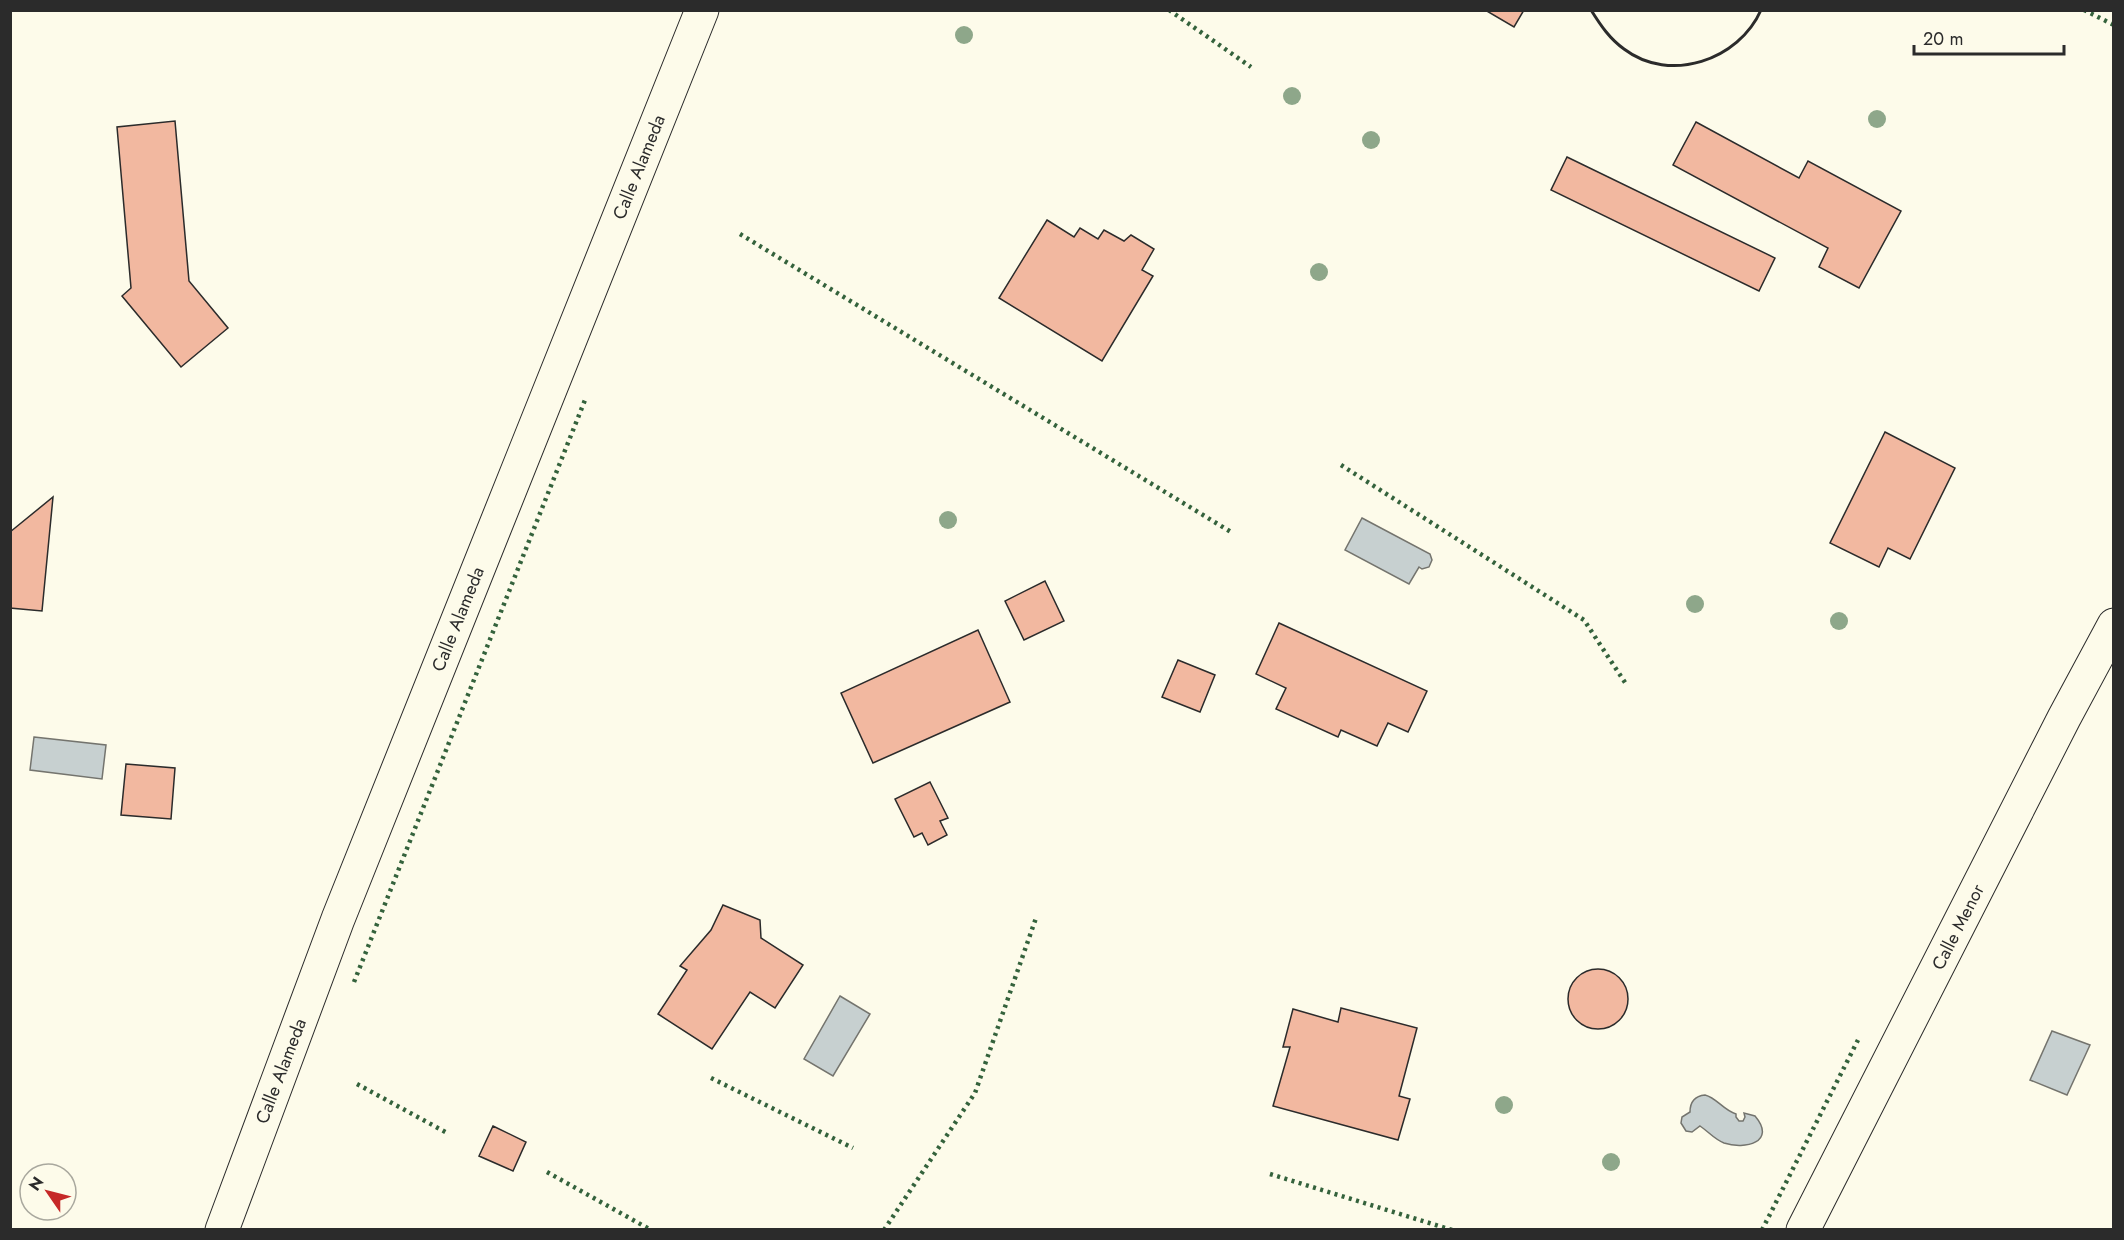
<svg xmlns="http://www.w3.org/2000/svg" width="2124" height="1240" font-family="Jost,sans-serif">
<style>
.water{fill:#c7d0d0;stroke:#74746e;stroke-width:1.5}
.building{fill:#f2b8a0;stroke:#2b2b2b;stroke-width:1.5}
.lines{fill:none;stroke-linecap:round;stroke-linejoin:round}
.street-casing{stroke:#2b2b2b;stroke-width:35}
.street{stroke:#fdfbea;stroke-width:33}
.hedge{stroke:#34623c;stroke-width:4.5;stroke-dasharray:3 4.5;stroke-linecap:butt}
.wall{stroke:#2b2b2b;stroke-width:3}
.tree{fill:#8ea78a}
.labels{text-anchor:middle;stroke-width:4.5;stroke-linejoin:round;paint-order:stroke}
.street-label{font-size:18px;fill:#2b2b2b;stroke:#fdfbea}
</style>
<rect width="100%" height="100%" fill="#fdfbea"/>
<path class="water" d="M1362 518 1430 554 1432 560 1429 567 1422 569 1419 567 1409 584 1345 550Z
M34 737 106 745 102 779 30 770Z
M840 996 870 1014 833 1076 804 1059Z
M2052 1031 2090 1045 2067 1095 2030 1080Z
M1705 1095C1717 1098 1723 1110 1736 1114V1117L1739 1121H1743L1745 1117 1744 1113 1755 1116C1777 1142 1745 1150 1724 1143 1714 1139 1709 1132 1700 1126L1692 1132 1686 1131 1681 1123 1682 1117 1690 1112C1690 1102 1695 1096 1705 1095Z"/>
<path class="building" d="M1485 10H1524L1514 27Z
M175 121 189 281 228 328 181 367 122 296 131 288 117 127Z
M1696 122 1799 178 1808 161 1901 211 1859 288 1819 267 1828 248 1673 165Z
M1567 157 1775 258 1759 291 1551 190Z
M1047 220 1074 237 1080 228 1098 239 1104 230 1124 241 1131 235 1154 249 1142 270 1153 276 1102 361 999 298Z
M1885 432 1955 468 1910 559 1888 548 1879 567 1830 543Z
M53 497 42 611 10 608V532Z
M1045 581 1064 621 1024 640 1005 601Z
M1279 623 1427 691 1408 732 1388 723 1377 746 1341 730 1338 737 1276 709 1286 688 1256 674Z
M978 630 1010 702 873 763 841 693Z
M1178 660 1215 675 1200 712 1162 697Z
M126 764 175 768 171 819 121 815Z
M930 782 948 818 940 821 947 835 928 845 922 833 914 837 895 799Z
M723 905 760 920 761 938 803 965 775 1008 750 992 712 1049 658 1014 687 970 680 966 711 930Z
M1568 999a30 30 0 1 1 60 0a30 30 0 1 1-60 0Z
M1341 1008 1417 1028 1399 1096 1410 1099 1398 1140 1273 1106 1290 1047H1283L1293 1009 1338 1022Z
M493 1126 526 1142 513 1171 479 1156Z"/>
<g class="lines">
<g class="street-casing">
<path id="street" d="M222 1230 338 919 702 10
M1803 1230 2064 718 2114 625"/>
</g>
<use href="#street" class="street"/>
<path class="hedge" d="M1169 10 1251 67
M2084 10 2114 25
M740 234 1231 532
M1341 465 1584 620 1626 684
M354 982 585 400
M711 1078 853 1148
M357 1084 449 1134
M547 1172 651 1230
M1270 1174 1452 1230
M884 1230 975 1093 1036 918
M1762 1230 1858 1040"/>
<path class="wall" d="M1591 10C1601 26 1610 39 1624 49 1670 84 1739 60 1761 10"/>
</g>
<g class="tree">
<circle cx="964" cy="35" r="9"/>
<circle cx="1292" cy="96" r="9"/>
<circle cx="1877" cy="119" r="9"/>
<circle cx="1371" cy="140" r="9"/>
<circle cx="1319" cy="272" r="9"/>
<circle cx="948" cy="520" r="9"/>
<circle cx="1695" cy="604" r="9"/>
<circle cx="1839" cy="621" r="9"/>
<circle cx="1504" cy="1105" r="9"/>
<circle cx="1611" cy="1162" r="9"/>
</g>
<g class="labels">
<g class="street-label">
<text transform="translate(639 167) rotate(-68)" y="6">Calle Alameda</text>
<text transform="translate(458 619) rotate(-68)" y="6">Calle Alameda</text>
<text transform="translate(1958 927) rotate(-63)" y="6">Calle Menor</text>
<text transform="translate(281 1071) rotate(-69)" y="6">Calle Alameda</text>
</g>
</g>
<rect width="2124" height="1240" fill="none" stroke="#2b2b2b" stroke-width="24"/>
<g transform="translate(48 1192) rotate(305)"><circle r="28" fill="#fdfbea" stroke="#a9a89e" stroke-width="1.5"/>
<path d="M0-4.5L10 22L0 15L-10 22Z" fill="#c62828"/>
<text y="-9" font-size="16" font-weight="bold" text-anchor="middle" fill="#2b2b2b">N</text>
</g>
<path d="M1914 45v9h150v-9" fill="none" stroke="#2b2b2b" stroke-width="3"/>
<text x="1923" y="45" font-size="18" fill="#2b2b2b" stroke="#fdfbea" stroke-width="4.5" paint-order="stroke">20 m</text>
</svg>
